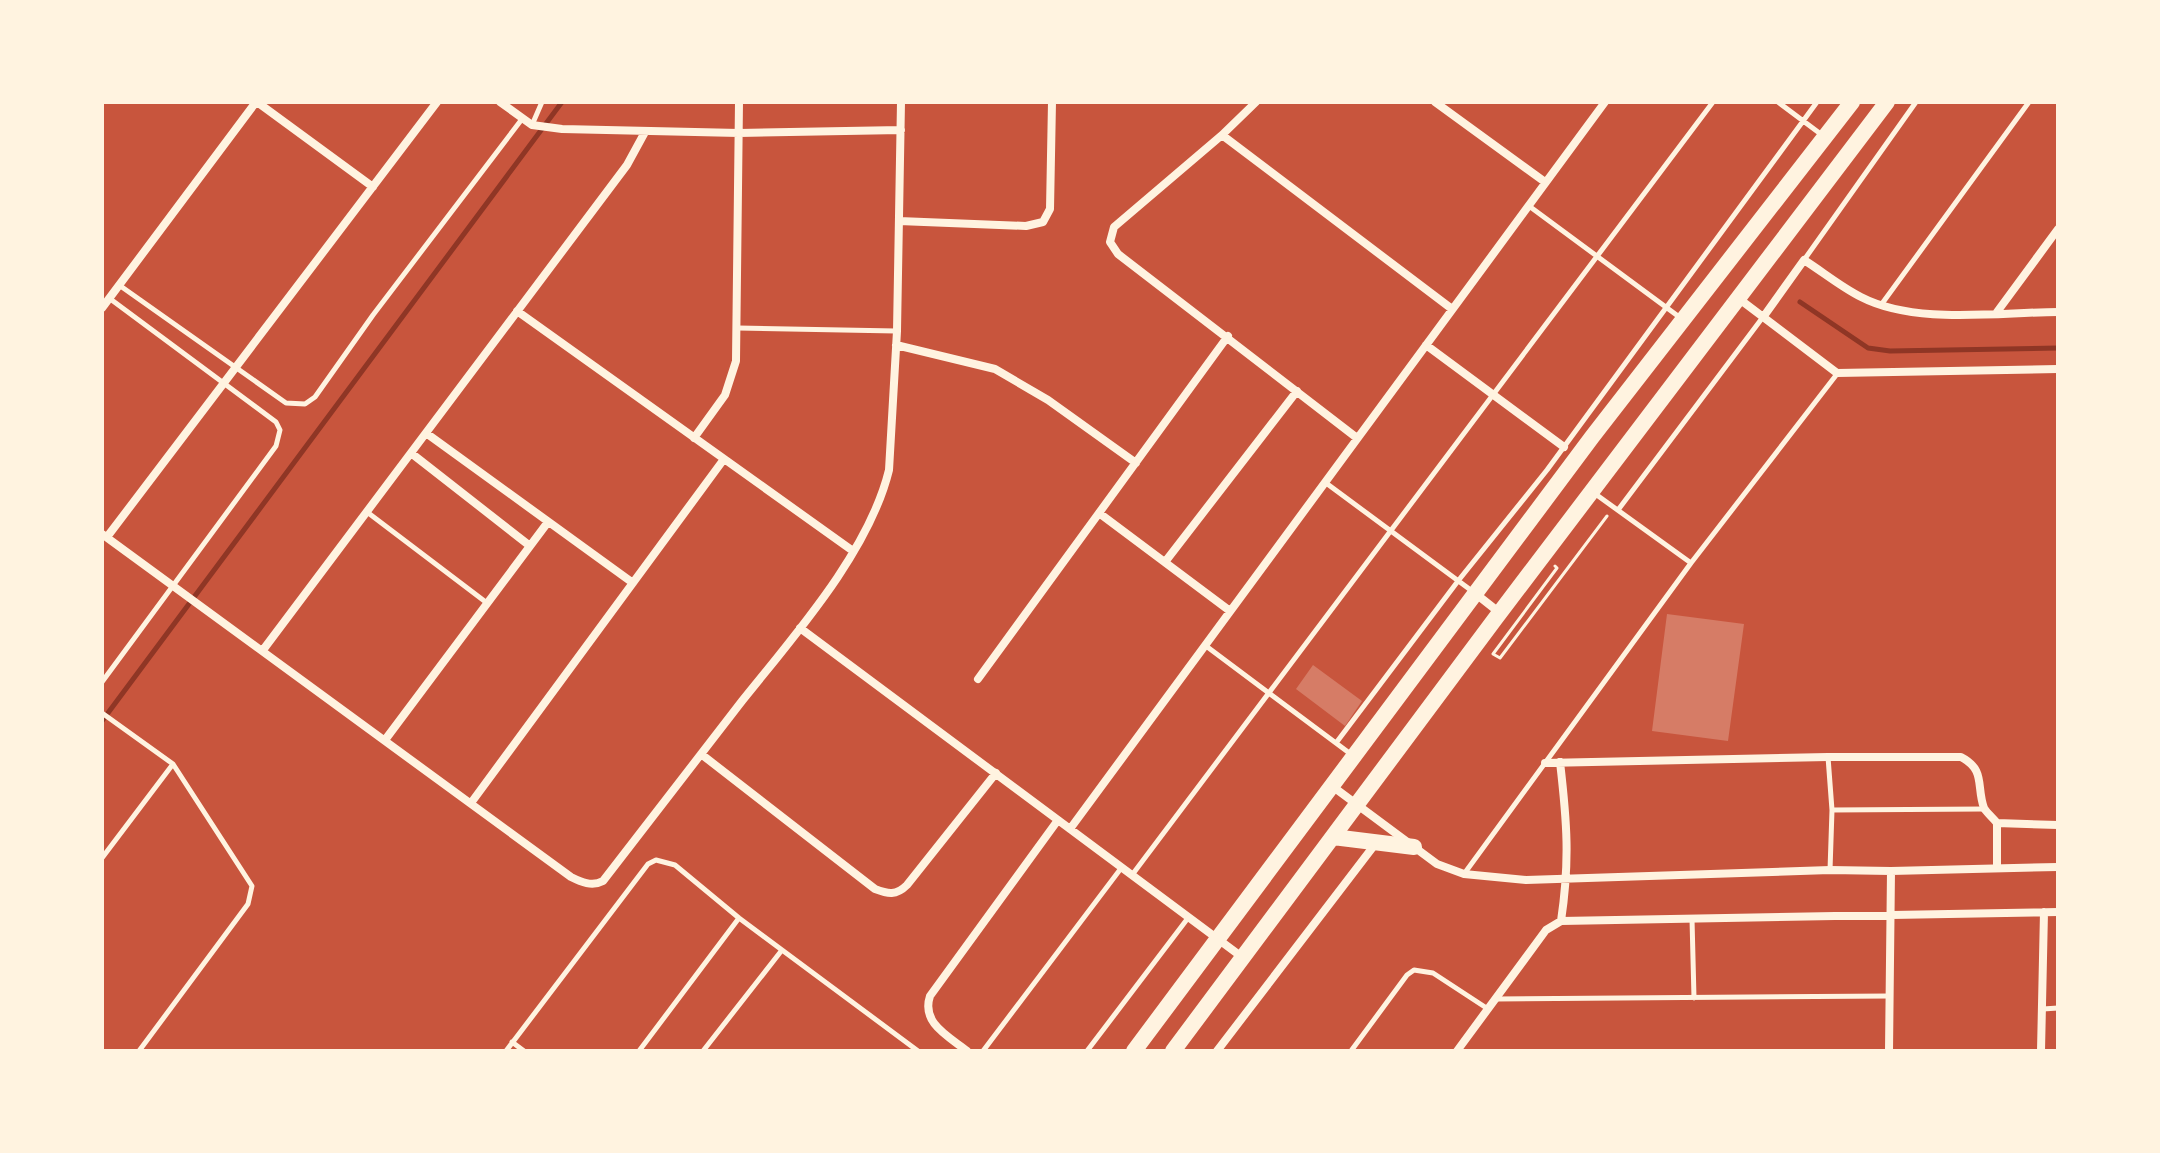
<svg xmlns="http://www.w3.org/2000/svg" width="2160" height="1153" font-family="Figtree,sans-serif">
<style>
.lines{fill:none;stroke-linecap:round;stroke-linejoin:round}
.stream{stroke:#8f3625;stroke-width:5}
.building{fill:#d67c66}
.path{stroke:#fff3e0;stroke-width:3}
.service{stroke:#fff3e0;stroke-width:5}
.minor{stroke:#fff3e0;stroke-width:8}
.trunk{stroke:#fff3e0;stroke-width:16}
</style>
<rect width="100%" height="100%" fill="#c8553d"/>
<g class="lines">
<path class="stream" d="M1800 302 1868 348 1890 351 2058 348
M102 721 562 102"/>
</g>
<path class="building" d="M1667 614 1744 624 1728 741 1652 731Z
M1313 665 1362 701 1345 726 1296 689Z"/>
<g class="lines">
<path class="path" d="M1555 566 1557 568 1493 654 1500 658 1607 516"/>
<path class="service" d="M1778 102 1822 135
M532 125 542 102
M1529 206 1682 319
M1804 260 1916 102
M119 285 286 403 305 404 315 397 373 315 522 119
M1881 305 2029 102
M738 328 896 331
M1326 483 1472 591
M1594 493 1691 563
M1618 510 1763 317
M367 512 487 603
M1206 646 1352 755
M102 682 276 446 280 430 276 422 109 298
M102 713 173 764 252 886 248 904 139 1051
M1336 743 1458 581 1547 470 1817 102
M1828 757 1832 810
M102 858 173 764
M1830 870 1832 810 1984 809
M1464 874 1691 563 1837 374
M1132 875 1713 102
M1692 919 1694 998
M1496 999 1890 996
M2043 1009 2058 1008
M512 1042 524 1051
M506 1051 648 864 656 860 675 865 739 918 918 1051
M639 1051 739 918
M703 1051 782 950
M983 1051 1122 867
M1087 1051 1188 918
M1351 1051 1407 975 1414 970 1433 973 1488 1009"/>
<path class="minor" d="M257 102 373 187
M500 102 532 125 562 129 739 133 901 130
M1256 102 1222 135 1114 227 1110 242 1118 254 1357 438
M1435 102 1545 182
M1222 135 1452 309
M899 221 1026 226 1043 222 1050 209 1052 102
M1738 298 1837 373 2058 369
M102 308 256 102
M517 311 853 551
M1997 312 2058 229
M1764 316 1804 260C1823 272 1841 287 1861 297 1915 325 1998 312 2058 312
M896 345 995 369 1048 400 1136 463
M1426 345 1564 447
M426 433 633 583
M694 438 725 395 736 361 739 102
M411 453 530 546
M1099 513 1230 611
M102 534 571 877C581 882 592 887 603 881 649 821 695 761 742 701 794 636 869 552 889 470L897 331 901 102
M107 537 437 102
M1165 562 1297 391
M1476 594 1500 613
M800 628 1242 957
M263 650 627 165 645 132
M978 679 1228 336
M385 740 548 522
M701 754 875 889C888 894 896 896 907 885L996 773
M1560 762C1567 822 1570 861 1561 921
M1545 763 1828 757H1961C1986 770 1976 786 1984 808 1987 813 1993 818 1997 823V868
M1332 786 1437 864 1464 874 1526 880 1830 870 1891 871 2058 867
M471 803 724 459
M1997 823 2058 825
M1070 829 1605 102
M1561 921 2058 912
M967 1051C948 1036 921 1023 930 996L1058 820
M1217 1051 1376 843
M1457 1051 1546 930 1561 921
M1889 1051 1891 871
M2041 1051 2044 912"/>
<path class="trunk" d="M1333 837 1414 847
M1134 1051 1592 437 1852 102
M1173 1051 1495 619 1887 102"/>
</g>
<rect width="2160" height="1153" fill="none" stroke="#fff3e0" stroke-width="208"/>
</svg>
